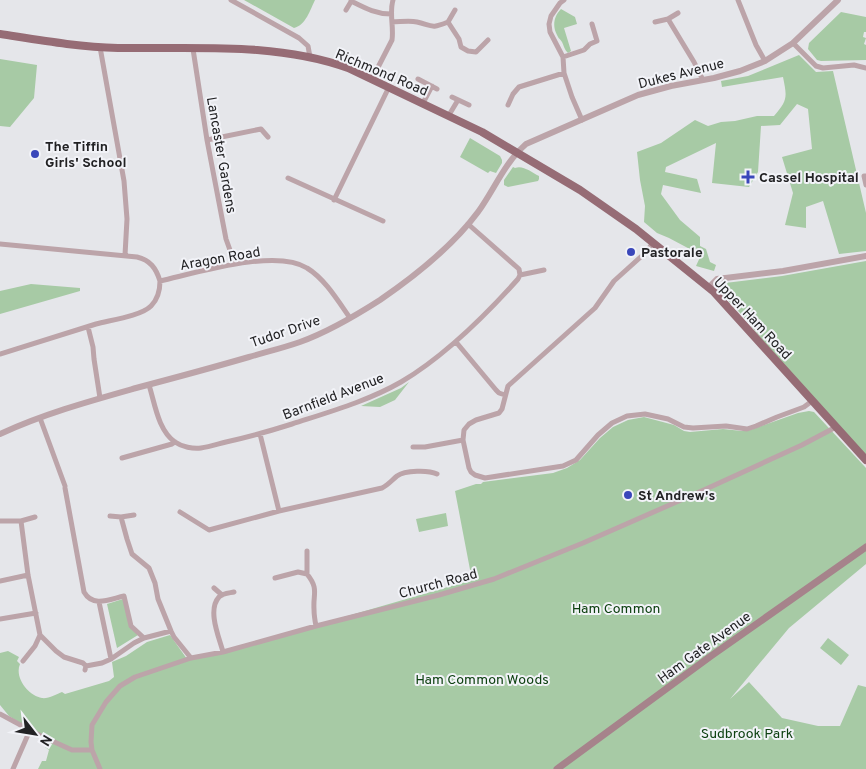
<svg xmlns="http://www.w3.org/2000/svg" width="866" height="769" font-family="Overpass,sans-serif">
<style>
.green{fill:#a7caa5}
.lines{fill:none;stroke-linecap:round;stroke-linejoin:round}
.minor{stroke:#bca4a9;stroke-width:5}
.tertiary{stroke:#bca4a9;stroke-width:6}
.secondary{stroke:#a6838b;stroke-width:7}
.primary{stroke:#966c75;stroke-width:8}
.poi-dot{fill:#3a47ba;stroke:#f2f3f8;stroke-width:2}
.labels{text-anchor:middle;stroke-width:4;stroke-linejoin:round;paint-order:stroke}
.street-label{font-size:14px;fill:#222224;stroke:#f2f3f8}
.poi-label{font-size:14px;font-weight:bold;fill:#222224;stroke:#f2f3f8;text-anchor:start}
.park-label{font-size:14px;fill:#0d4110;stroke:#f2f3f8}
</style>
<rect width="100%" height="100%" fill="#e5e6ea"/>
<path class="green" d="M244 0H315C310 10 306 25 294 28Z
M561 9 575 17 577 24 564 28 571 51 568 53C564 49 564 46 562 42 558 36 560 41 557 35 552 26 554 16 561 9Z
M841 12 866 17V32H864L863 37 866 38 864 44 866 45V60L821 61 817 60 808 49 809 43Z
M799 55 816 72 833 71 866 213V251L839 254 823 201 806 207V228L785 225 793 193 782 157 812 149 808 109 797 104 780 125 761 126 758 172 749 187 712 183 716 143 666 167 665 172 697 179 701 193 663 185 661 194 680 220 700 237V246L706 249 710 262 716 265 714 271 696 266 701 255 669 238 657 233 644 222 645 206 640 180 637 152 661 143 695 120 708 126 721 122 735 121 757 116H774C788 100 787 97 783 77L722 87 721 81 748 76Z
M0 59 37 65 34 98 10 127 0 126Z
M470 138 500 156 502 160V163L496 173 490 171 488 173 460 157Z
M513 167 515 168C523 165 531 172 539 176V179L538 181 508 187 504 185V180Z
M866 261V455L777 358 743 316 717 289 718 287 717 284 782 276Z
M31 284 80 288V291L0 314V291Z
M409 382 395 400 380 407 361 406 401 388Z
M809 411 814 412 866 468V564L789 628 730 699 749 682 782 718 818 726H840L858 685 866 687V769H38L42 761H46L49 750 45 747 46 742H48L39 735 9 716 0 705V653L8 651 19 657 17 661 20 664C14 678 29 696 42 698 48 699 57 694 62 692L65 694 109 681 114 677 112 662 126 656 147 642 170 635 187 659 223 652 472 580 455 491 476 484H481L483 482 553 473 567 468 580 460 600 438 613 427 628 420 644 417 674 425 684 431 690 432 723 429 742 431 750 430 798 413Z
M446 513 448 526 419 532 416 519Z
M123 599 129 625 138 635 117 648 107 604Z
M828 638 849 655 841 665 820 648Z"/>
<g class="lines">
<path class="minor" d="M231 0 299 38 308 46 310 57
M564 0 560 3 551 16 549 24 550 32 563 57 564 73 572 97 582 120
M738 0 756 45 765 61
M351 1C365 8 376 14 391 14
M346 10 352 0
M668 19 694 62 703 80
M392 22C400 22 409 20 417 22 433 26 431 29 448 22L459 39 461 47 468 51 476 52 488 40
M448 22 455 10
M655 22 668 19 678 13
M793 43 816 66 823 68 854 65 866 68
M100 47 124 181 127 219 125 255
M193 49 207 140 226 239 235 264
M563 57 584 50 590 44 597 41 592 24
M372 79 392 40C394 27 389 13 393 0
M418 79 437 89
M452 97 469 105
M423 103 432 86
M508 105 513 94 519 87 564 73
M449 115 458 100
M207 140 261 129 268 137
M866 176H864L866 185
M288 178 383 221
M334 200 389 87
M653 243 644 254 614 281 595 308 508 386 502 409 499 413 476 420 469 424 464 430 463 440 469 468 471 472 475 475 485 478 563 466 576 460 598 435 612 423 627 416 645 414 668 419 684 427 693 428 726 426 747 429 756 426 777 417 804 407 812 401
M0 244 137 257C150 260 156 268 160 281
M520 275 544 270
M88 327 93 347 94 359 100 398
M456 342 496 390 499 393 505 395
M0 354C32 344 64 334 96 324 111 320 141 316 151 306 158 299 160 290 160 281 196 273 276 248 307 268 325 279 338 301 350 318
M149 385C155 404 158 430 175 442 182 447 193 449 201 448 209 447 218 444 226 442 249 437 270 431 292 424 329 412 368 401 401 382 445 356 484 317 518 279L520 275 519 269 468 224
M40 418 65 486
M260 434 279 511
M413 447H425L463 440
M122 458 172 444 175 442
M65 488 84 592C93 608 110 599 124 596L131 626 144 638
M180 512 209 530 279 511 382 488C388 485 392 480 397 476 405 470 429 470 437 474
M110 516 121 517 134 515
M121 517 127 539 132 554 149 568 155 583 158 599 171 631 174 637 191 658
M0 521H21L28 575 40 635 56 651 64 657 83 663 86 666
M21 521 35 517
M307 574V551
M275 578 298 572 307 574C319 589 313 593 314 609 314 615 315 621 316 626
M0 581 28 575
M214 588 222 595
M99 602 111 659
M0 619 36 613
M223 652C219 637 207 610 219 597 223 593 230 593 234 592
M23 661 35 646 40 635
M85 670 86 666 102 663 111 659 134 643 144 638 171 631
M0 714 39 735 72 750H92
M13 769 30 730
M100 769 92 750 91 742 92 725 106 702 120 686 135 677 191 658 223 652 316 626 439 595 494 579 583 543 706 489 802 445 836 427"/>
<path class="tertiary" d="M709 287 717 279 783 271 866 256
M0 434C43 414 90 401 136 388 174 378 211 368 249 357 266 352 283 348 300 342 328 332 355 316 380 300 415 276 452 247 478 212 494 190 505 162 526 144L638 95 671 86 714 78 740 71 765 61 793 43 838 0"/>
<path class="secondary" d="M557 769 711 656 866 547"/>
<path class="primary" d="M0 34C39 40 78 47 118 48 194 49 276 42 348 68L482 132 580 190 636 229 714 292 866 460"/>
</g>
<g class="poi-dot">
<circle cx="35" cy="154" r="5"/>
<path d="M745.5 169.5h5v5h5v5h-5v5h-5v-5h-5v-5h5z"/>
<circle cx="631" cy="252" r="5"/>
<circle cx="628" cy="495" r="5"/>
</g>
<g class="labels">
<g class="street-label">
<text transform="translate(382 72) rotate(23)" y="5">Richmond Road</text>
<text transform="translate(681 73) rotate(-14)" y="5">Dukes Avenue</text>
<text transform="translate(222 155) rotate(80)" y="5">Lancaster Gardens</text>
<text transform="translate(220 258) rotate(-10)" y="5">Aragon Road</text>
<text transform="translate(753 318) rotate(47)" y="5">Upper Ham Road</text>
<text transform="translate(285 331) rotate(-19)" y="5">Tudor Drive</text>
<text transform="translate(333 396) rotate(-21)" y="5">Barnfield Avenue</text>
<text transform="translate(438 583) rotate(-15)" y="5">Church Road</text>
<text transform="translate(704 647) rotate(-36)" y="5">Ham Gate Avenue</text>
</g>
<g class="poi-label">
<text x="45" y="151">The Tiffin<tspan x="45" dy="16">Girls' School</tspan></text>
<text x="759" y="182">Cassel Hospital</text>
<text x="641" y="257">Pastorale</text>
<text x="638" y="500">St Andrew's</text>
</g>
<g class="park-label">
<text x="616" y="613">Ham Common</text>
<text x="482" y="684">Ham Common Woods</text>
<text x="747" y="738">Sudbrook Park</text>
</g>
</g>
<g transform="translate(35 734) rotate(121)" stroke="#f2f3f8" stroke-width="4" paint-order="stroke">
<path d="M0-4L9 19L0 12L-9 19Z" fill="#222224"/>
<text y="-8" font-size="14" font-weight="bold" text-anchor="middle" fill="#222224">N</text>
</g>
</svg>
